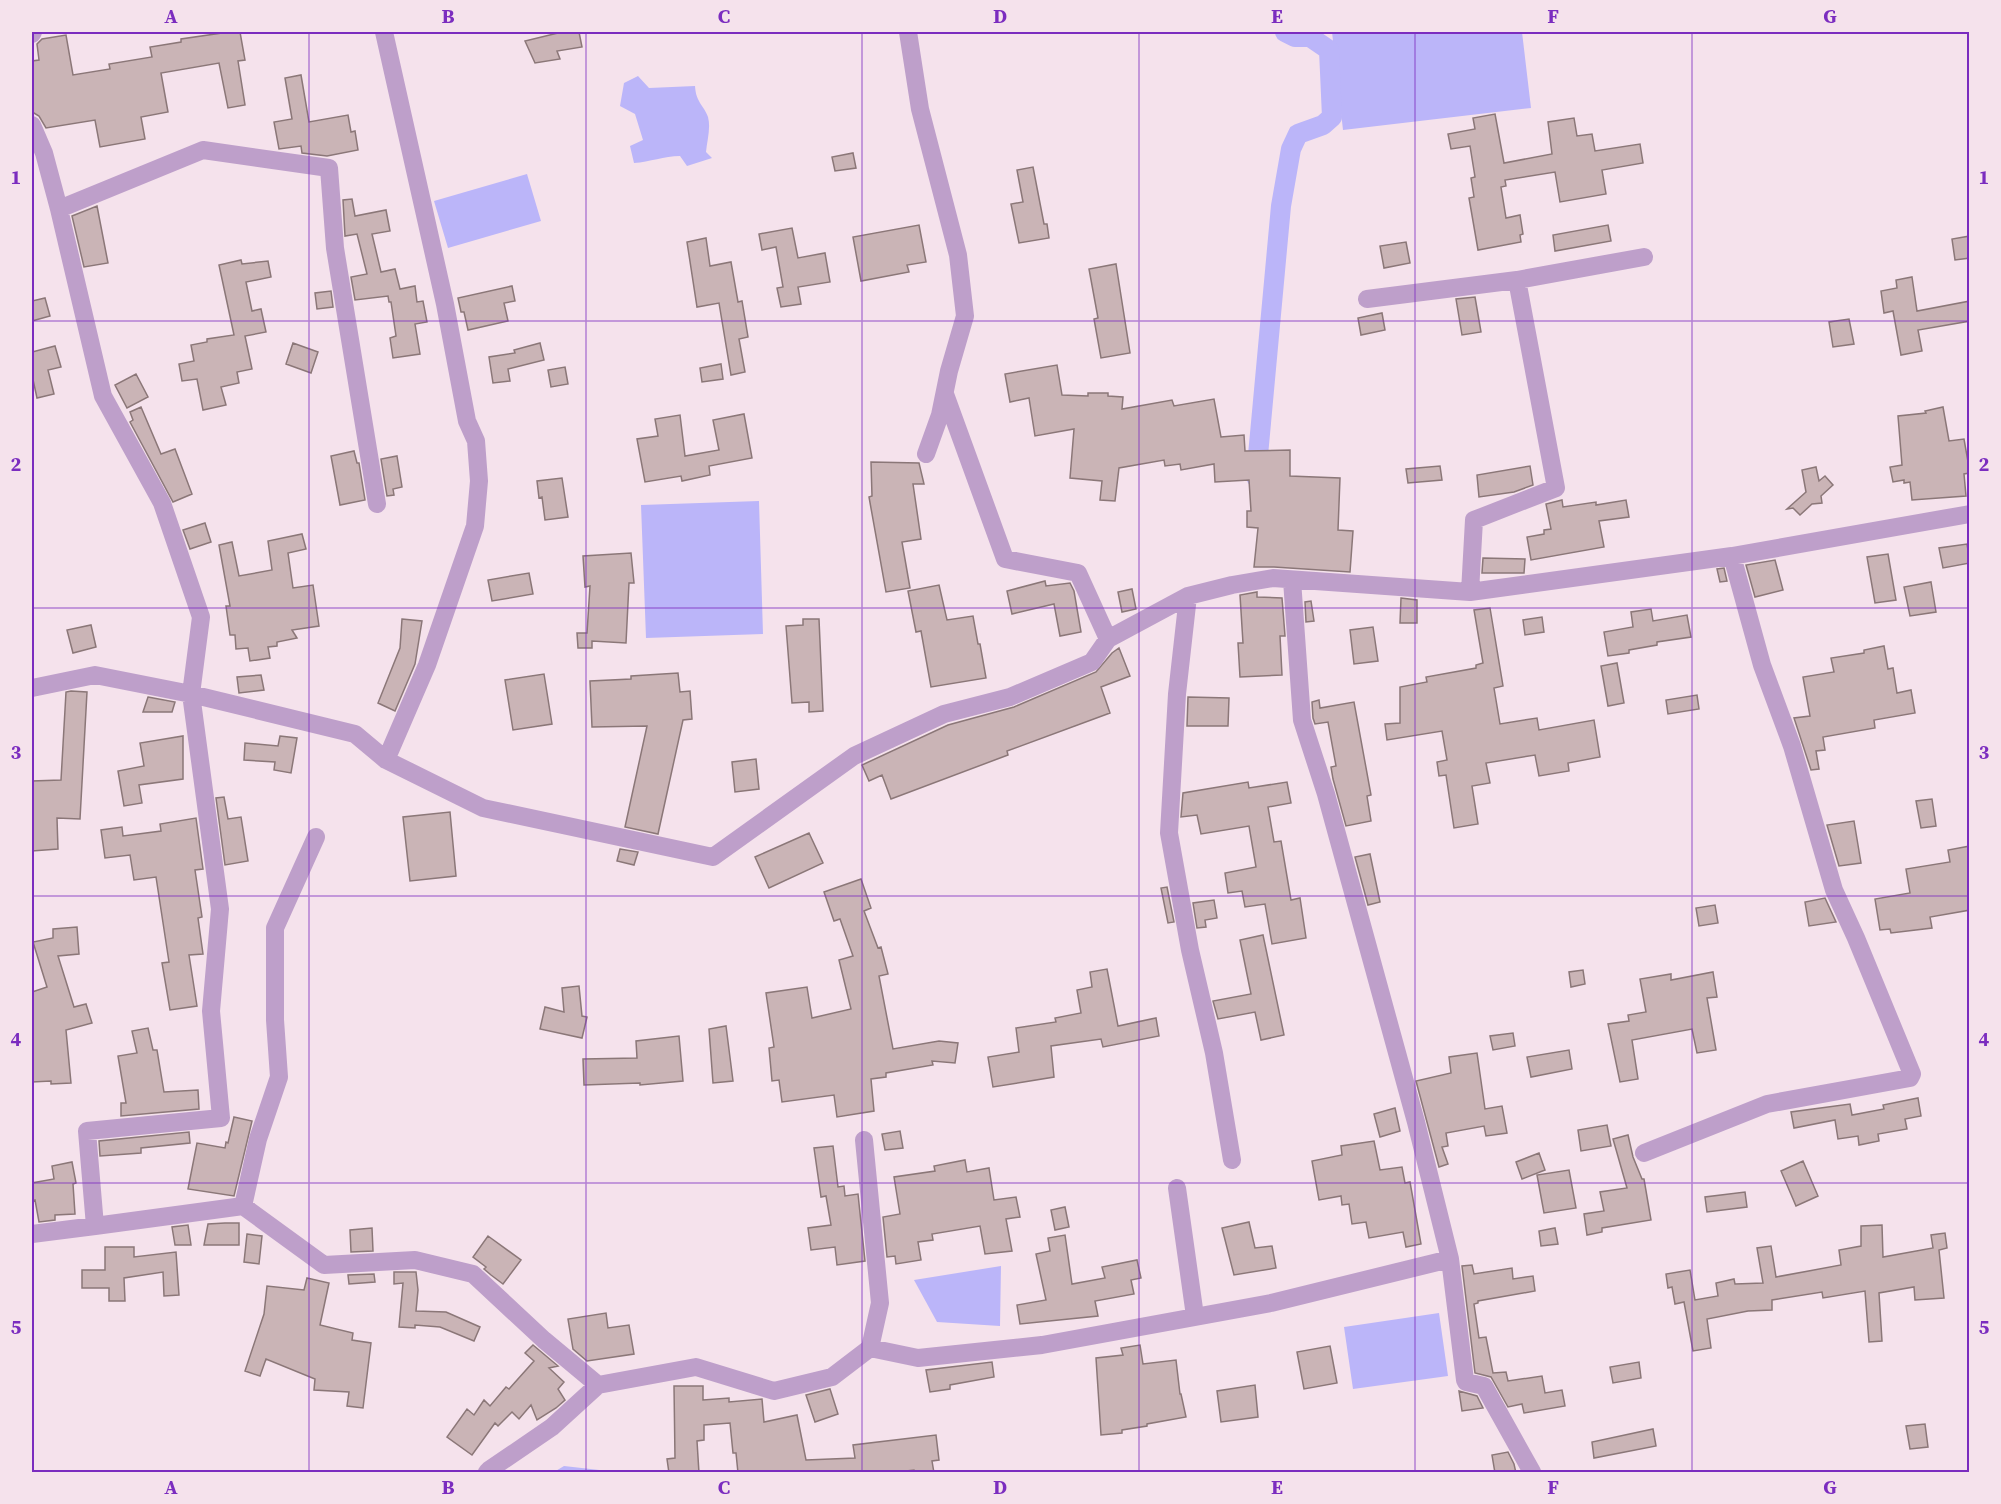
<svg xmlns="http://www.w3.org/2000/svg" width="2001" height="1504" font-family="'Source Serif 4',serif">
<style>
.water{fill:#bbb5f9}
.lines{fill:none;stroke-linecap:round;stroke-linejoin:round}
.canal{stroke:#bbb5f9;stroke-width:20}
.building{fill:#cab4b6;stroke:#8b7778;stroke-width:1.5}
.street{stroke:#be9fca;stroke-width:18}
.grid{fill:none;stroke:#7b2cbf;stroke-width:1.5;stroke-opacity:0.55}
.neatline{fill:none;stroke:#7b2cbf;stroke-width:2}
.grid-label{font-size:20px;text-anchor:middle;font-weight:bold;fill:#7b2cbf}
</style>
<rect width="100%" height="100%" fill="#f5e2ec"/>
<path class="water" d="M1332 32H1522L1531 108 1343 130Z
M638 76 649 88 695 86C696 103 704 105 708 117 711 128 707 141 706 152L712 158 687 166 680 156C664 156 650 162 634 163L630 146 643 140 635 114 620 106 624 83Z
M527 174 541 221 448 248 434 201Z
M759 501 763 634 646 638 641 505Z
M1001 1266 1000 1326 937 1322 914 1280Z
M1439 1313 1448 1376 1353 1389 1344 1327Z
M564 1466 617 1472H554Z"/>
<g class="lines">
<path class="canal" d="M1256 477 1281 206 1291 149 1298 134 1323 125 1332 117 1329 50 1310 37H1295L1285 32"/>
</g>
<path class="building" d="M229 32H240L245 60 238 61 245 105 228 108 219 63 161 73 168 112 141 117 145 139 100 147 95 120 46 128 39 116 34 113H32V61L39 60 37 44 42 39 66 35 73 75 110 69 109 64 152 57 150 47 181 42V39Z
M562 32H579L582 47 557 51 560 59 535 63 525 41Z
M301 75 309 122 348 115 351 132 355 131 358 150 327 156 302 153 301 146 279 149 274 122 292 119 285 78Z
M1495 114 1504 163 1552 154 1548 122 1574 118 1577 136 1592 134 1595 151 1640 144 1643 163 1602 170 1606 194 1560 202 1555 172 1505 180 1506 186 1501 187 1506 218 1520 215 1523 234 1520 235 1521 242 1478 250 1469 198 1474 197 1471 178 1475 177 1470 146 1451 149 1448 134 1475 129 1473 118Z
M853 153 856 168 835 171 832 157Z
M1033 167 1044 224H1047L1049 238 1019 243 1011 204 1023 202 1017 170Z
M352 199 355 216 386 210 390 231 372 234 381 272 395 269 400 289 415 286 417 302 423 301 427 322 415 324 420 354 393 358 390 338 396 336 391 302H389L388 296 355 300 351 277 367 274 357 234 345 236 343 200Z
M97 206 108 263 84 267 72 216Z
M919 225 926 262 907 265 909 272 861 281 853 237Z
M1608 225 1611 241 1555 251 1553 235Z
M792 228 798 258 825 253 830 282 798 287 801 304 781 307 777 288 783 287 776 247 762 250 759 234Z
M1970 236V258L1955 260 1952 239Z
M706 238 710 266 731 262 738 302 742 301 748 337 739 339 745 372 731 375 719 303 697 307 687 242Z
M1406 242 1410 263 1384 268 1380 246Z
M241 260 242 264 268 261 271 277 246 282 252 311 261 309 266 332 245 336 252 369 237 372 239 383 221 387 226 405 203 410 197 379 182 381 179 364 194 361 191 345 207 342V339L234 335 219 265Z
M1116 264 1130 353 1101 358 1094 319 1098 318 1089 269Z
M1912 277 1917 311 1970 301V321L1918 330 1922 351 1901 355 1893 311 1884 313 1881 291 1897 288 1896 280Z
M512 286 515 301 504 303 508 321 468 330 464 312H461L458 298Z
M331 291 333 307 317 309 315 293Z
M1475 297 1481 332 1462 335 1456 299Z
M45 298 50 316 32 321V301Z
M1382 313 1385 330 1361 335 1358 318Z
M1849 319 1854 344 1833 347 1829 322Z
M293 343 318 352 311 373 286 364Z
M540 343 544 360 508 369 510 381 493 383 489 357 515 353 514 350Z
M55 346 61 367 48 370 54 394 37 398 32 375V352Z
M721 364 723 379 702 382 700 368Z
M1057 365 1062 395 1088 396V393H1108V396L1123 397 1122 409 1172 400 1174 406 1214 399 1221 437 1244 435 1245 451 1290 450V476L1340 478 1338 530 1353 531 1350 572 1274 567H1254L1258 528 1247 527V511H1251L1249 480 1215 482 1214 464 1181 470 1180 464 1165 466 1164 460 1119 468 1115 501 1100 500 1102 481 1070 478 1074 429 1035 436 1029 398 1010 402 1005 374Z
M565 367 568 384 551 387 548 370Z
M136 374 148 397 127 408 115 385Z
M141 407 161 454 175 449 192 494 173 502 130 422 133 420 130 412Z
M1943 407 1949 441 1964 439 1970 473 1964 474 1966 496 1912 500 1910 482 1904 483V480L1893 482 1890 467 1902 465 1898 416 1926 413 1925 411Z
M744 414 752 458 709 466 710 475 682 481 681 476 645 482 637 439 658 436 655 419 680 415 685 456 719 450 713 420Z
M354 451 357 463H359L365 500 340 505 331 456Z
M397 456 402 487 393 489 394 495 387 496 381 459Z
M871 462 919 463 924 484H913L921 539 902 542 910 588 886 592 869 497 872 496Z
M1440 466 1442 480 1408 483 1406 469Z
M1530 466 1533 485 1514 492 1479 497 1477 475Z
M1816 467 1819 481 1825 476 1833 485 1821 496 1822 503 1812 504 1800 515 1793 508 1787 509 1806 492 1802 470Z
M562 478 568 517 545 520 542 497 539 498 537 481Z
M1562 500 1563 507 1596 502V505L1626 500 1629 517 1599 521 1604 547 1531 560 1527 537 1544 534V530L1551 529 1546 504Z
M205 523 211 542 190 549 183 530Z
M302 534 306 549 288 553 293 588 313 585 319 626 292 630 297 638 277 642V646L268 647 270 658 250 661 248 648 236 649 235 635H230L226 606H230L219 545 232 542 239 576 272 570 268 541Z
M1967 544 1970 563 1943 568 1939 548Z
M631 553 634 583H629L626 643 592 641V648H578L577 633H587L590 586 585 587 583 556Z
M1888 554 1896 600 1875 603 1867 557Z
M1483 558 1525 559 1524 573H1482Z
M1775 560 1783 590 1755 597 1746 565Z
M1724 568 1727 581 1720 582 1717 569Z
M529 573 533 594 492 601 488 580Z
M1045 581 1046 586 1070 583 1074 591 1081 632 1060 636 1054 604 1012 614 1007 591Z
M1931 582 1936 612 1910 616 1904 587Z
M939 585 947 620 973 616 978 644H980L986 678 931 687 921 631 916 632 908 591Z
M1132 589 1136 609 1122 612 1118 592Z
M1257 592V597L1282 598 1285 636H1280L1282 675 1240 677 1238 643H1243L1240 595Z
M1401 598 1417 600V623H1400Z
M1311 601 1314 621 1306 622 1305 602Z
M1490 608 1503 686 1494 688 1500 724 1537 718 1539 730 1594 720 1600 757 1568 763 1569 771 1539 776 1535 755 1486 763 1490 783 1472 786 1478 824 1454 828 1446 775 1439 776 1437 762 1447 760 1442 731 1387 740 1385 724 1400 723V687L1427 682 1426 677 1476 668V665L1483 663 1474 610Z
M1651 609 1653 621 1687 615 1691 637 1657 642V645L1629 650V653L1608 656 1604 632 1633 627 1631 612Z
M1542 617 1544 632 1525 635 1523 620Z
M402 619 422 621 415 664 395 711 378 703 400 648Z
M803 619H819L823 711 809 712V702L792 703 786 626 803 625Z
M91 625 96 647 73 653 67 630Z
M1373 627 1378 661 1354 664 1350 630Z
M1884 646 1888 669 1893 668 1897 693 1911 690 1915 713 1874 720 1875 728 1823 737 1825 750 1816 751 1819 769 1811 770 1794 718 1810 716 1803 677 1834 672 1831 658 1864 653V650Z
M1119 648 1130 676 1101 687 1110 713 1007 751 1008 755 891 799 882 775 869 781 862 765 948 725 1014 707 1096 672 1112 653Z
M1617 663 1624 703 1608 706 1601 666Z
M678 673 680 692 690 691 692 719 683 720 658 834 625 827 647 726 592 727 590 681 631 679V676Z
M544 674 552 724 513 730 505 680Z
M261 675 264 690 239 693 237 677Z
M71 691 87 692 80 819 57 818 58 849 32 851V781L61 780 66 692Z
M1697 695 1699 709 1668 714 1666 700Z
M148 697 175 702 172 712H143Z
M1188 697 1229 698 1228 726H1187Z
M1319 700 1320 708 1354 702 1371 795 1367 796 1371 821 1346 826 1333 779 1331 767 1336 766 1328 722 1315 724 1313 718 1312 702Z
M183 736V779L139 785 142 803 124 806 118 771 144 766 140 743Z
M280 736 297 738 291 773 274 770 275 762 244 760 245 743 278 746Z
M756 759 759 789 735 792 732 762Z
M1248 782 1249 788 1287 782 1291 803 1268 807 1274 842 1281 841 1291 900 1300 898 1306 938 1272 944 1265 904 1245 907 1242 891 1228 893 1225 873 1256 867 1249 826 1201 834 1197 815 1181 817 1183 793Z
M224 797 228 819 241 817 248 861 225 865 216 798Z
M1932 799 1936 826 1921 828 1916 801Z
M450 812 456 876 410 881 403 817Z
M196 818 203 869 195 870 202 917 198 918 203 954 189 955 197 1006 170 1010 162 963 169 962 156 877 134 880 130 855 105 858 101 830 122 827 123 836 161 831 160 824Z
M1854 821 1861 863 1839 866 1827 825Z
M809 833 823 863 769 888 755 857Z
M1970 846V910L1930 917 1932 928 1891 933 1890 929 1880 930 1875 899 1910 893 1906 869 1950 862 1948 850Z
M620 849 638 852 634 865 617 861Z
M1370 854 1380 902 1368 905 1355 857Z
M861 879 871 908 864 911 878 948 881 947 888 974 879 976 893 1049 939 1041 958 1043 955 1063 932 1061 933 1065 886 1073V1077L871 1079 874 1111 837 1117 834 1095 782 1102 779 1080 772 1081 769 1048 774 1047 766 993 807 987 812 1018 851 1009 839 960 853 956 840 919 834 921 824 892Z
M1167 887 1174 922 1168 923 1161 888Z
M1825 898 1836 922 1809 926 1805 902Z
M1214 900 1217 918 1205 920 1206 927 1197 928 1193 903Z
M1715 905 1718 923 1699 926 1696 908Z
M77 927 79 954 58 956 74 1007 86 1004 92 1023 66 1030 71 1083 51 1084V1081L32 1082V992L47 987 33 942 53 938V929Z
M1263 935 1284 1035 1261 1040 1255 1012 1218 1019 1213 1001 1251 994 1240 940Z
M1107 969 1118 1026 1156 1018 1159 1036 1103 1047 1101 1039 1051 1046 1054 1077 993 1087 988 1057 1019 1052 1016 1028 1056 1022 1055 1018 1081 1013 1077 990 1092 987 1090 972Z
M1583 970 1585 984 1571 987 1569 972Z
M1713 972 1717 997 1707 998 1716 1050 1697 1053 1692 1029 1632 1040 1638 1079 1620 1082 1608 1024 1629 1021 1628 1015 1646 1012 1640 979 1671 974V980Z
M579 986 582 1016 587 1017 582 1038 540 1029 545 1007 564 1012 562 988Z
M726 1026 733 1081 713 1083 709 1029Z
M148 1028 153 1050H157L164 1092 198 1090 199 1109 121 1116V1103H126L118 1056 137 1053 132 1031Z
M1513 1033 1515 1046 1493 1050 1490 1036Z
M679 1036 683 1081 640 1085V1083L584 1085 583 1059 637 1058 636 1041Z
M1569 1050 1572 1069 1531 1077 1527 1057Z
M1477 1053 1485 1109 1502 1106 1507 1133 1486 1136 1484 1126 1446 1133 1448 1146 1442 1147 1448 1164 1439 1167 1416 1081 1451 1073 1449 1057Z
M1918 1098 1921 1116 1905 1119 1907 1129 1878 1134 1879 1141 1859 1145 1858 1136 1838 1139 1835 1120 1794 1128 1791 1112 1850 1104 1852 1115 1884 1109 1883 1105Z
M1395 1108 1400 1131 1380 1137 1374 1114Z
M234 1117 252 1121 234 1196 188 1189 197 1143 225 1148 226 1142 228 1143Z
M1607 1125 1611 1146 1581 1151 1578 1130Z
M900 1131 903 1148 885 1150 882 1134Z
M189 1132 190 1143 141 1148V1153L100 1156 99 1141Z
M1628 1135 1633 1157 1642 1179H1644L1651 1220 1602 1228V1232L1587 1235 1584 1214 1604 1211 1600 1192 1627 1188 1613 1139Z
M1374 1141 1380 1170 1402 1167 1405 1183 1410 1182 1421 1244 1406 1247 1403 1232 1369 1238 1366 1222 1352 1224 1349 1204 1342 1205 1341 1196 1319 1200 1312 1161 1342 1155 1341 1146Z
M833 1146 838 1187 844 1186 845 1196 858 1194 865 1261 837 1265 835 1247 811 1250 808 1228 831 1225 826 1196 821 1197 814 1148Z
M1539 1153 1545 1170 1522 1179 1516 1162Z
M965 1160 967 1172 989 1168 994 1200 1016 1197 1020 1217 1006 1219 1012 1251 985 1254 980 1226 932 1234 933 1240 918 1242 921 1260 896 1264 895 1256 887 1257 883 1217 900 1214 894 1177 935 1171 934 1166Z
M1803 1161 1818 1196 1796 1206 1781 1171Z
M72 1162 76 1183 73 1184 75 1214 55 1215V1220L39 1222 35 1200 32 1201V1183L54 1179 52 1166Z
M1569 1170 1576 1208 1544 1213 1537 1175Z
M1745 1192 1747 1207 1707 1212 1705 1197Z
M1065 1207 1069 1227 1055 1230 1051 1210Z
M1249 1222 1255 1248 1272 1246 1276 1268 1234 1275 1222 1228Z
M225 1223H239V1245H204L208 1224Z
M188 1225 191 1245H175L172 1227Z
M1882 1225 1883 1257 1933 1248 1931 1235 1945 1233 1947 1248 1939 1250 1944 1298 1915 1300 1914 1287 1879 1293 1882 1341 1869 1342 1865 1291 1823 1298 1822 1292 1772 1300V1310L1748 1311 1707 1319 1711 1348 1693 1351 1684 1302 1675 1304 1672 1287 1668 1288 1666 1274 1690 1270 1695 1300 1718 1296 1716 1283 1734 1279 1735 1284 1763 1283 1757 1248 1771 1246 1776 1277 1841 1265 1839 1250 1861 1246V1226Z
M372 1228 373 1251 351 1252 350 1230Z
M1555 1228 1558 1244 1541 1246 1539 1231Z
M247 1234 262 1236 259 1264 244 1262Z
M1065 1235 1072 1284 1105 1278 1102 1267 1137 1260 1141 1278 1131 1280 1134 1294 1095 1301 1098 1316 1020 1324 1017 1305 1046 1300 1036 1254 1050 1251 1048 1238Z
M488 1236 521 1260 503 1284 491 1275 484 1269 486 1267 473 1257Z
M105 1247H134V1257L176 1252 179 1295 164 1296 163 1272 124 1278 125 1301H109V1288H82V1270H105Z
M1472 1265 1474 1274 1512 1268 1513 1279 1533 1276 1535 1291 1478 1301V1303L1474 1304 1479 1338 1486 1337 1493 1373 1506 1372 1508 1381 1542 1376 1545 1393 1562 1390 1565 1406 1524 1413 1522 1404 1508 1407 1491 1377 1475 1373 1462 1266Z
M394 1272H416L418 1290 416 1311 446 1312 480 1327 474 1341 440 1327 415 1325V1328L399 1327 403 1283 394 1284Z
M374 1274 375 1282 349 1284 348 1275Z
M307 1278 329 1283 320 1325 353 1333 352 1340 371 1343 363 1408 347 1406 349 1392 314 1390 315 1379 266 1359 260 1376 245 1371 264 1314 267 1286 304 1290Z
M606 1313 608 1328 629 1325 634 1354 587 1361 573 1349 568 1319Z
M533 1345 558 1366 549 1368 564 1382 558 1389 565 1400 556 1408 537 1420 531 1405 519 1419 512 1412 498 1426 495 1423 472 1455 447 1437 467 1409 474 1415 484 1400 490 1406 506 1387 509 1389 534 1361 525 1353Z
M1140 1345 1143 1364 1176 1360 1180 1394H1181L1186 1417 1147 1424V1426L1122 1430V1433L1101 1435 1096 1358 1123 1355 1121 1348Z
M1330 1346 1337 1383 1304 1389 1297 1352Z
M992 1362 994 1377 950 1385V1389L930 1392 926 1370Z
M1639 1362 1641 1378 1613 1383 1610 1367Z
M1255 1385 1258 1417 1221 1422 1217 1391Z
M674 1386H703V1400L729 1398V1402L762 1399 764 1422 797 1415 806 1460 855 1458 853 1445 936 1435 939 1460 932 1461 934 1473H915L914 1470 889 1473H738L736 1453H733L730 1423 704 1425V1440L697 1441 699 1473H669L667 1459 675 1458Z
M830 1389 838 1414 815 1422 806 1395Z
M1459 1391 1477 1396 1483 1408 1462 1411Z
M1925 1424 1928 1447 1910 1449 1906 1426Z
M1653 1429 1656 1446 1594 1458 1592 1442Z
M1508 1452 1514 1464 1516 1473H1495L1492 1455Z"/>
<g class="lines">
<path class="street" d="M384 32 445 304 467 421 476 441 479 481 475 526 427 665 386 760
M908 32 920 109 958 255 965 316 949 371 940 415 926 454
M32 34 33 32
M32 125 44 153 59 209
M1517 280 1644 257
M1367 299 1517 280 1556 488 1474 520 1470 592
M945 394 1005 559 1078 573 1108 639
M1292 580 1302 720 1326 794 1416 1122 1450 1259 1465 1380 1466 1382 1484 1386 1532 1472
M1188 596 1177 694 1169 833 1190 950 1214 1053 1232 1160
M32 688 95 675 191 694 355 734 386 760 483 808 713 857 854 756 944 714 1010 697 1092 662 1108 639 1188 596 1232 585 1273 578 1470 592 1732 556 1970 514
M1644 1153 1767 1104 1910 1078 1912 1074 1856 938 1834 890 1792 746 1762 665 1732 556
M1177 1188 1195 1316
M243 1206 258 1139 279 1077 275 1020V928L316 837
M95 1226 243 1206 324 1265 415 1260 473 1274 544 1340 598 1385
M32 1234 95 1226 87 1131 221 1118 211 1011 220 909 191 694 201 617 162 503 103 396 59 209 203 150 329 168 335 248 377 504
M870 1348 918 1358 1042 1345 1271 1303 1450 1259
M487 1472 489 1470 552 1427 598 1385 696 1367 774 1391 832 1377 870 1348 880 1303 864 1140"/>
</g>
<path class="grid" d="M309 32V1472M586 32V1472M862 32V1472M1139 32V1472M1415 32V1472M1692 32V1472M32 321H1970M32 608H1970M32 896H1970M32 1183H1970"/>
<rect width="2001" height="1504" fill="none" stroke="#f5e2ec" stroke-width="66"/>
<rect x="33" y="33" width="1935" height="1438" class="neatline"/>
<g class="grid-label">
<text x="171" y="23">A</text>
<text x="448" y="23">B</text>
<text x="724" y="23">C</text>
<text x="1000" y="23">D</text>
<text x="1277" y="23">E</text>
<text x="1553" y="23">F</text>
<text x="1830" y="23">G</text>
<text x="16" y="184">1</text>
<text x="1984" y="184">1</text>
<text x="16" y="471">2</text>
<text x="1984" y="471">2</text>
<text x="16" y="759">3</text>
<text x="1984" y="759">3</text>
<text x="16" y="1046">4</text>
<text x="1984" y="1046">4</text>
<text x="16" y="1334">5</text>
<text x="1984" y="1334">5</text>
<text x="171" y="1494">A</text>
<text x="448" y="1494">B</text>
<text x="724" y="1494">C</text>
<text x="1000" y="1494">D</text>
<text x="1277" y="1494">E</text>
<text x="1553" y="1494">F</text>
<text x="1830" y="1494">G</text>
</g>
</svg>
